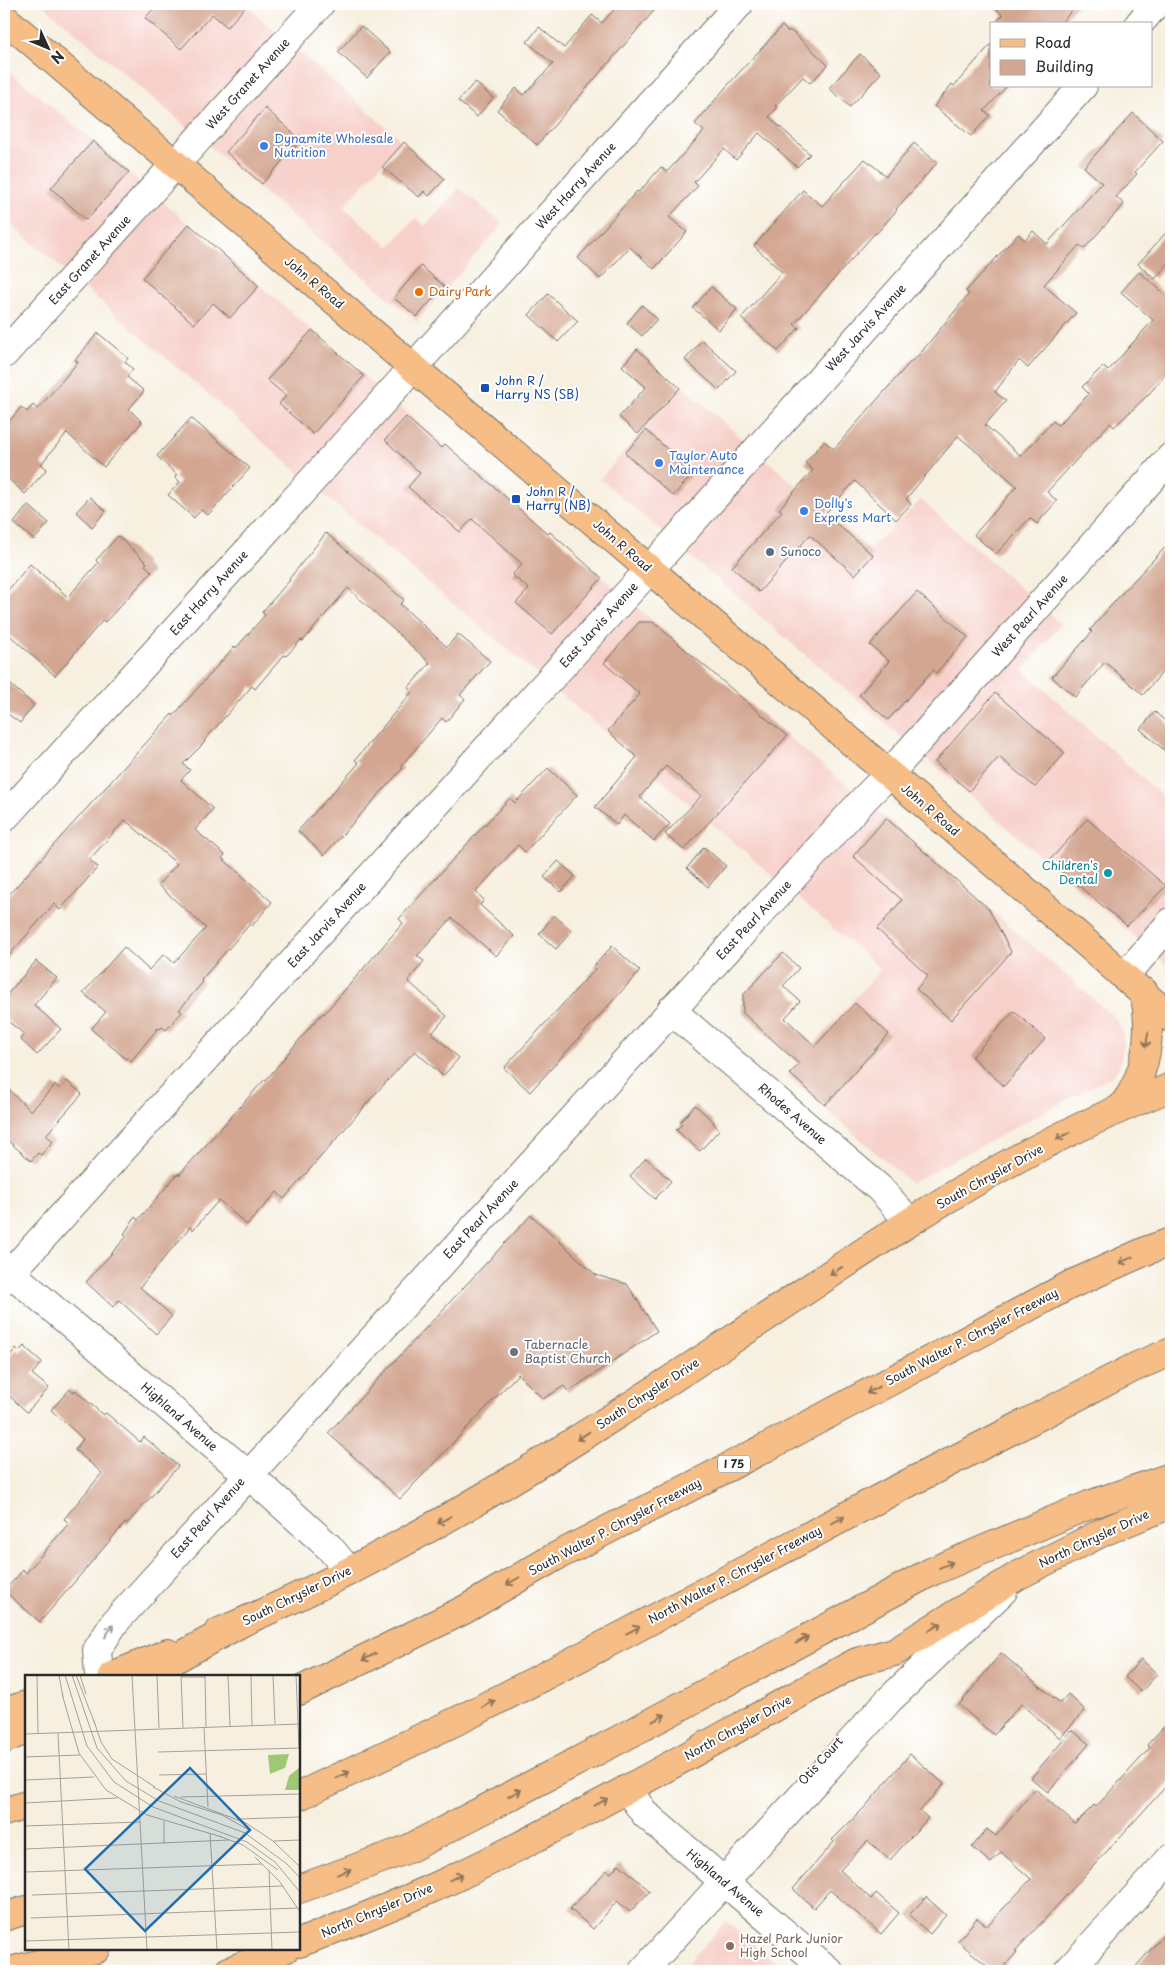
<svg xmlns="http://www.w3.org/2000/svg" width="1175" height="1975" font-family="'Playpen Sans',sans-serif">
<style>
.built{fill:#f7d0ca}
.building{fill:#d3a691}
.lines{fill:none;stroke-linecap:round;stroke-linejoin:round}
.minor-casing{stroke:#72706a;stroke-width:30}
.major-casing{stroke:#72706a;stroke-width:30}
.highway-casing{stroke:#72706a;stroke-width:30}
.minor{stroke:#fff;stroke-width:28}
.major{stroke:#f6be86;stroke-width:28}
.highway{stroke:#f6be86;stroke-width:28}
.oneway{stroke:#907458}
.oneway2{stroke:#a0a0a0}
.shop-dot{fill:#3f7fe0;stroke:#fff;stroke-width:2}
.food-dot{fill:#e8710a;stroke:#fff;stroke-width:2}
.transit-dot{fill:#1a4fb4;stroke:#fff;stroke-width:2}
.service-dot{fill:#5c6f8a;stroke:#fff;stroke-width:2}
.culture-dot{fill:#0f9aa8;stroke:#fff;stroke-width:2}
.worship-dot{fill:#6b7280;stroke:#fff;stroke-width:2}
.education-dot{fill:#8d6e63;stroke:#fff;stroke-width:2}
.labels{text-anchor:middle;stroke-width:4;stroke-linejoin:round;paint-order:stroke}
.shield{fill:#fff;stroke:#6b6b6b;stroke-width:1}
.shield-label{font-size:11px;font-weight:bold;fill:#2b2b2b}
.street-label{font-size:12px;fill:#2b2b2b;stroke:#fff}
.shop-label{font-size:12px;fill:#366cbe;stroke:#fff;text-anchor:start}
.food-label{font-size:12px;fill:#c56008;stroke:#fff;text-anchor:start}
.transit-label{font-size:12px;fill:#164399;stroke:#fff;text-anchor:start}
.service-label{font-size:12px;fill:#4e5e75;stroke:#fff;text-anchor:start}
.culture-label{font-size:12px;fill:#0d838f;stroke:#fff;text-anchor:end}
.worship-label{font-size:12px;fill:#5b616d;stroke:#fff;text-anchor:start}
.education-label{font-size:12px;fill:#785e54;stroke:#fff;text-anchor:start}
.inset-road{fill:none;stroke:#a5a198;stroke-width:1}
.view{fill:#1f6fb2;fill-opacity:0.15;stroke:#1f6fb2;stroke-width:2.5}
.inset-edge{fill:none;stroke:#2b2b2b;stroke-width:2.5}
</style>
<rect width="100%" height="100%" fill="#fff"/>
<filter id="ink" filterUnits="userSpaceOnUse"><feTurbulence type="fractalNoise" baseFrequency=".02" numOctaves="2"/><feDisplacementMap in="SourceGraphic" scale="10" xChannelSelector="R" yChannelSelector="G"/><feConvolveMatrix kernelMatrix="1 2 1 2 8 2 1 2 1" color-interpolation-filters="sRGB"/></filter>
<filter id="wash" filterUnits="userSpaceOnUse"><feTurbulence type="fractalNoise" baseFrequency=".0096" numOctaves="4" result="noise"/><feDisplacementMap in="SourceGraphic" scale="20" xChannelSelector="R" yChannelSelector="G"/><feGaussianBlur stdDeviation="1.12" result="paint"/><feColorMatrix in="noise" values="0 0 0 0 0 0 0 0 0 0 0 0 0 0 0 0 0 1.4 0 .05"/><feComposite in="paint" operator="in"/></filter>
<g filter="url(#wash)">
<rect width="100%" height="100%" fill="#f7f0e0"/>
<path class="built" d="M42 4H244L402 141 344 207 389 247 416 218 425 226 459 188 503 224 417 322Z
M4 67 93 141 537 525 550 532 787 736 886 818 1117 1020 1122 1030 1124 1046 1119 1067 1114 1075 911 1183 786 1075 881 969 569 701 330 500 4 218Z
M682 386 869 549 921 500 1061 624 1023 670 1171 804V968L600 479Z
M726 1921 785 1971H681Z"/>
<g id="blocks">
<path class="building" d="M158 4H248L227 27 212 14 181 49 145 18Z
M619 4H660L537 145 497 110 516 88 524 95 553 64 527 42 539 27 564 48 592 15 602 23Z
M990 4H1078L1060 24H994L1003 15Z
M361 26 390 52 367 78 338 52Z
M782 26 788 32 789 30 795 34 828 65 810 83 803 77 775 106 777 108 769 117 810 154 797 167 759 133 736 160 724 149 694 182 698 186 669 217 687 232 654 269 630 247 600 279 578 258 637 191 639 192 661 167 667 172 704 131 695 124 726 87Z
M991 44V86H1007L984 111 990 115 971 136 934 106 952 84 954 86Z
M860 54 881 73 850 107 829 88Z
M475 82 493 98 477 117 458 101Z
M265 108 301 140 262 184 226 152Z
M1133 113 1163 141 1135 172 1137 174 1116 197 1124 204 1084 249 1079 245 1044 285 1076 313 1028 368 1019 360 995 392 1006 401 985 425 1021 456 1053 421 1058 425 1089 394 1082 387 1103 366 1108 371 1153 320 1121 292 1139 272 1171 299V369L1147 396 1114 427 1110 423 1047 492 1057 501 1041 519 1037 524 1030 518 996 554 974 535 1017 486 958 436 906 499 911 504 896 520 855 481 825 514 873 555 855 575 810 535 759 592 732 567 782 511 779 509 813 470 805 463 824 441 834 449 911 361 918 356 969 294 966 291 1018 234 1025 240 1033 231 1047 244 1102 183 1084 167Z
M93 141 129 172 86 220 51 188Z
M404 142 445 179 429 196 424 191 419 197 382 167Z
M914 143 937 163 896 209 897 210 876 234 875 233 794 324 799 328 778 351 741 318 782 272 754 246 803 190 822 206 865 159 886 176Z
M189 224 259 286 230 318 213 303 194 324 142 278Z
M1171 227V260L1155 279 1138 264Z
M421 266 444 286 417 317 394 298Z
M711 287 737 309 719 330 693 308Z
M548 294 578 321 558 342 529 315Z
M642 305 657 319 642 336 627 323Z
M312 330 364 376 313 434 279 404 286 396 267 380Z
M98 333 128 358 125 362 133 369 127 377 144 391 129 409 142 422 104 467 67 433 41 464 47 469 25 494 4 475V428L21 407 27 412 33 405 38 409 78 362 75 360Z
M702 340 736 371 719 390 685 360Z
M637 349 680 388 638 434 619 417 646 387 622 366Z
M406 417 441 448 445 444 548 534 550 532 602 578 552 634 516 603 529 589 512 575 522 564 472 519 460 532 408 487 420 473 385 440Z
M191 418 250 468 208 515 201 510 194 518 168 495 180 482 175 477 177 475 157 456Z
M646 430 694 473 673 496 625 453Z
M90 497 106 511 92 527 76 512Z
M28 505 49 523 34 540 14 523Z
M326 533 404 600 400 604 447 647 458 634 490 661 460 695 465 699 446 722 442 718 401 766 403 768 324 855 298 831 359 763 355 760 412 692 408 688 430 663 348 588 303 641 301 640 286 656 284 655 255 689 252 686 204 741 205 742 183 764 190 770 181 780 213 809 195 830 225 855 222 858 272 902 252 926 250 924 201 980 203 982 179 1010 182 1012 166 1030 162 1027 160 1029 158 1028 131 1061 128 1058 126 1059 91 1029 106 1012 83 993 124 947 149 970 164 954 174 963 206 928 158 885 177 864 125 820 89 860 98 867 60 910 54 904 4 961V900L172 714 173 716 235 646 236 648 265 615 262 612 290 580 289 579Z
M118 536 147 563 145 565 152 572 105 622 103 620 55 676 4 630V595L30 564 68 597 98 563 96 560Z
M1171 541V662L1143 695 1105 662 1075 697 1052 677 1092 632 1090 630 1122 593Z
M917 592 968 637 936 673 933 670 888 720 859 695 889 661 870 645Z
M639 622H653L787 736 684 850 665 834 701 796 666 766 640 797 670 824 654 841 624 815 617 825 595 807 637 757 608 731 640 694 604 663Z
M4 679 34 705 20 723 4 711Z
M995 693 1065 753 1035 787 999 757 969 791 935 762Z
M1155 712 1171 726V756L1140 729Z
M548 768 577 795 525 852 518 845 476 892 484 900 480 905 514 936 496 956 452 918 417 956 424 961 408 981 447 1016 432 1033 459 1058 443 1076 415 1051 376 1093 284 1199 277 1192 247 1225 219 1200 193 1230 190 1227 140 1287 172 1316 156 1334 119 1300 113 1307 86 1282 127 1236 124 1234 135 1217 138 1220 178 1173 179 1175 265 1079 266 1080 310 1027 323 1013 324 1014 403 923 399 919 477 833 510 798 515 803Z
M886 818 989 909 1011 952 951 1020 916 989 928 976 877 929 902 900 853 856Z
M1087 819 1166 886 1127 926 1049 861Z
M704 847 726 866 708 887 687 868Z
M558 861 575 876 561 892 544 877Z
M554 915 572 931 556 949 539 934Z
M612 946 640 971 530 1092 504 1068 596 968 594 966Z
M783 953 799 968 783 986 800 1001 785 1018 815 1046 855 1003 889 1034 825 1105 790 1074 799 1064 743 1013V995Z
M36 961 57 978 34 1005 61 1029 37 1055 20 1039 24 1034 4 1018V998Z
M1014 1011 1045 1039 1004 1086 972 1057Z
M67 1081 82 1094 46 1135 53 1141 41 1155 38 1153 31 1161 4 1137V1085L31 1111 55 1085 60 1089Z
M695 1105 714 1122 713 1123 719 1130 700 1151 676 1130 682 1124 680 1122Z
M646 1158 671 1181 655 1199 630 1176Z
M531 1215 596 1275 627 1284 657 1331 568 1392 564 1386 543 1399 518 1374 400 1499 328 1433Z
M24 1346 42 1362 32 1374 49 1388 27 1412 4 1391V1363L16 1348 19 1351Z
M70 1389 74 1392 75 1390 103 1415 106 1413 140 1442 144 1437 178 1466 127 1524 125 1523 40 1622 4 1591 23 1570 26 1573 69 1523 64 1519 102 1473 75 1450 83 1439 51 1410Z
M1001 1653 1060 1703 1068 1694 1085 1710 1060 1738 1021 1704 994 1735 959 1705Z
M1141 1659 1157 1674 1141 1692 1125 1677Z
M1171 1719V1781L1045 1919 1015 1951 1017 1952 1000 1971H993L958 1941 977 1918 987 1926 1031 1879 1001 1852 991 1863 972 1847 987 1829 996 1836 1035 1789 1075 1824 1094 1805 1096 1807 1150 1748 1147 1745Z
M1072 1730 1089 1744 1048 1792 1031 1778Z
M910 1754 944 1784 920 1811 928 1818 890 1860 868 1841 840 1870 871 1899 876 1893 899 1913 881 1934 830 1890 814 1908 793 1889 834 1842 832 1840 865 1807Z
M619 1864 650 1891 630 1912 617 1901 593 1929 570 1909 607 1870 611 1873Z
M926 1897 946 1915 930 1934 909 1915Z
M1171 1926V1971H1132Z"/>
</g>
</g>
<g filter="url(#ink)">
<use href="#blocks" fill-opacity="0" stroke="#72706a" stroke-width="1"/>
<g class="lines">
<g class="minor-casing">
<path id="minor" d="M1139 24 1156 4
M4 354 320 4
M4 818 307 486 739 4
M1125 976 1171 922
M671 1010 879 1188 910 1222
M4 1267 267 1491 329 1547 349 1571
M4 1280 649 570 1083 86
M99 1676 97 1650 115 1622 866 797 889 774 1171 457
M627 1789 645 1814 829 1971
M643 1971 889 1700 1003 1591
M1068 1971 1171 1858"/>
</g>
<g class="major-casing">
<path id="major" d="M4 18 1067 926 1171 1018
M1122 1107C1147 1076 1153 1031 1144 992
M219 1632C403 1555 570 1446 736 1337 824 1279 910 1218 1002 1167 1056 1137 1113 1111 1171 1087
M112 1676 168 1653
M4 1712 26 1705
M299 1943C348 1924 398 1904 446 1882 586 1816 721 1736 857 1662L894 1652 1017 1576 1103 1532 1171 1504
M229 1971 285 1949"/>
</g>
<g class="highway-casing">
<path id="highway" d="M144 1676 241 1623
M299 1691 464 1610 553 1558 769 1446 1070 1285 1148 1250 1171 1242
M4 1739 26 1730
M299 1796 463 1718 627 1633 893 1491 1137 1366 1171 1352
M4 1812 26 1805
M299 1889 408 1849 620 1739 931 1572 1089 1505 1171 1477
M4 1917 26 1910
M10 1971 96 1949"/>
</g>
<use href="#minor" class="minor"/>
<use href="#major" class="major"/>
<use href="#highway" class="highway"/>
</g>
<defs><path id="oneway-shaft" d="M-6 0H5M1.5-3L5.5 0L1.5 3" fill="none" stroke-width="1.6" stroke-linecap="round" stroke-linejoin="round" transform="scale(1.25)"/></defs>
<g class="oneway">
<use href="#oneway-shaft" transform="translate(1147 1040) rotate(99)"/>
<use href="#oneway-shaft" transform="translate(1063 1136) rotate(153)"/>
<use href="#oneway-shaft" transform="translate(1126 1260) rotate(156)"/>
<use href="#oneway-shaft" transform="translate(836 1271) rotate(147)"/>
<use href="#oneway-shaft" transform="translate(873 1390) rotate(152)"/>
<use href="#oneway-shaft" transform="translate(583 1436) rotate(147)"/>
<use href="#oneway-shaft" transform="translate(444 1520) rotate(151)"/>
<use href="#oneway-shaft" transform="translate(838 1520) rotate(-28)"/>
<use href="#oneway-shaft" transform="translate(946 1565) rotate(-23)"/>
<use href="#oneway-shaft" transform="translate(513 1581) rotate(150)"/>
<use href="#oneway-shaft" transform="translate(935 1627) rotate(-32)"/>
<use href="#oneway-shaft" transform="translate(633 1630) rotate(-28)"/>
<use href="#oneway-shaft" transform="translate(802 1640) rotate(-29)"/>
<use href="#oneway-shaft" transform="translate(369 1657) rotate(154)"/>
<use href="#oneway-shaft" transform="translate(489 1704) rotate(-27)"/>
<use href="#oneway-shaft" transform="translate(659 1718) rotate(-29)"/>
<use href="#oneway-shaft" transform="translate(343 1775) rotate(-26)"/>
<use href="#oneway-shaft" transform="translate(515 1793) rotate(-27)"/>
<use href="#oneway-shaft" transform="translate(601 1802) rotate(-28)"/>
<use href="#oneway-shaft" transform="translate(344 1872) rotate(-20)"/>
<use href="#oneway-shaft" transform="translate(456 1877) rotate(-27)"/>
</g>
<use class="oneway2" href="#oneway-shaft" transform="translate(109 1631) rotate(-58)"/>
</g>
<g class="shop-dot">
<circle cx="264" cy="146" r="5"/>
<circle cx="659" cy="463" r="5"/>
<circle cx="804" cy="511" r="5"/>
</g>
<circle class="food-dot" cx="419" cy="292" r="5"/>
<g class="transit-dot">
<rect x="480" y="383" width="10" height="10" rx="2.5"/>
<rect x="511" y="494" width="10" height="10" rx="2.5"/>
</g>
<circle class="service-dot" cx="770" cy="552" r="5"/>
<circle class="culture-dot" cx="1108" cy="873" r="5"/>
<circle class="worship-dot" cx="514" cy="1352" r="5"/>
<circle class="education-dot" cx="730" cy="1946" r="5"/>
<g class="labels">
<rect class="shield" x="718" y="1455.5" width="32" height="17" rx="4"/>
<g class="shield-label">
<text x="734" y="1468">I 75</text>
</g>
<g class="street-label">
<text transform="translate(248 84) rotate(-48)" y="4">West Granet Avenue</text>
<text transform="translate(576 186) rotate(-48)" y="4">West Harry Avenue</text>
<text transform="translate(90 260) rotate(-48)" y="4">East Granet Avenue</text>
<text transform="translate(314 283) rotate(40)" y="4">John R Road</text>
<text transform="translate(866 328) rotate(-48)" y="4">West Jarvis Avenue</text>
<text transform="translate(622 546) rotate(41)" y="4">John R Road</text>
<text transform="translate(209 593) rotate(-48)" y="4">East Harry Avenue</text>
<text transform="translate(1030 616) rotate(-48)" y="4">West Pearl Avenue</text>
<text transform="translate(599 625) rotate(-48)" y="4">East Jarvis Avenue</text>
<text transform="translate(930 810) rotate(41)" y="4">John R Road</text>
<text transform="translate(754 920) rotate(-47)" y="4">East Pearl Avenue</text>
<text transform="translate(327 925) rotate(-48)" y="4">East Jarvis Avenue</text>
<text transform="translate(792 1114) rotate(41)" y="4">Rhodes Avenue</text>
<text transform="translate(990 1177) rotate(-29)" y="4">South Chrysler Drive</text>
<text transform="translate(481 1219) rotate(-47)" y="4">East Pearl Avenue</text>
<text transform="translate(972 1337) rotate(-28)" y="4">South Walter P. Chrysler Freeway</text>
<text transform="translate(648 1394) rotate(-33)" y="4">South Chrysler Drive</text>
<text transform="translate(179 1417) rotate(41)" y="4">Highland Avenue</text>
<text transform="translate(208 1518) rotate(-48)" y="4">East Pearl Avenue</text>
<text transform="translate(615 1527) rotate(-28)" y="4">South Walter P. Chrysler Freeway</text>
<text transform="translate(1094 1539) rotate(-25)" y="4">North Chrysler Drive</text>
<text transform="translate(735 1575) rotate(-28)" y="4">North Walter P. Chrysler Freeway</text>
<text transform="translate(297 1596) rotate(-26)" y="4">South Chrysler Drive</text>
<text transform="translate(738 1728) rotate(-29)" y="4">North Chrysler Drive</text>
<text transform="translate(821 1761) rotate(-48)" y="4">Otis Court</text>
<text transform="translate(725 1883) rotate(40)" y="4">Highland Avenue</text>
<text transform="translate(377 1911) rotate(-23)" y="4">North Chrysler Drive</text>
</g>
<g class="shop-label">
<text x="274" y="143">Dynamite Wholesale<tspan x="274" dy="14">Nutrition</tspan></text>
<text x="669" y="460">Taylor Auto<tspan x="669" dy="14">Maintenance</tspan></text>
<text x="814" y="508">Dolly's<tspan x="814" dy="14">Express Mart</tspan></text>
</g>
<g class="food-label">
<text x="429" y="296">Dairy Park</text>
</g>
<g class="transit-label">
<text x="495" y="385">John R /<tspan x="495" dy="14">Harry NS (SB)</tspan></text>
<text x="526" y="496">John R /<tspan x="526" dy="14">Harry (NB)</tspan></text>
</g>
<g class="service-label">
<text x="780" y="556">Sunoco</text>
</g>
<g class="culture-label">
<text x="1098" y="870">Children's<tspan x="1098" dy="14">Dental</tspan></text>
</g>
<g class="worship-label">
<text x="524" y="1349">Tabernacle<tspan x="524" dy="14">Baptist Church</tspan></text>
</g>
<g class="education-label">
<text x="740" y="1943">Hazel Park Junior<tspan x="740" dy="14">High School</tspan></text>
</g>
</g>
<g transform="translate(25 1675)">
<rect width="275" height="275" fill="#f7f0e0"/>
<path d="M275 75V115H260L264 101 275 92ZM264 79 260 93 245 99 243 80Z" fill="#9ec874"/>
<path class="inset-road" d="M12 0 13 58M34 0 38 22M40 0 62 71 89 107 128 132 222 167 250 187 275 217M47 0 72 73 101 106 134 126 220 158 262 189 275 203M51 0 70 49M55 0 61 19M107 0 122 275M132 0 134 53M156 0 158 53M180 0 181 52M203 0 205 51M226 0 227 51M248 0 250 49M271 0 274 73M156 2H180M37 19 54 78 81 115 122 140 197 162M69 46 76 67 87 84 130 112M179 53 183 132M33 58 44 275M0 59 275 49M133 77 275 73M0 82 55 80M134 100 181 99M0 105 69 102M128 112 156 127 197 140 226 156M149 121 221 148 248 166 275 192M156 122 275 119M0 128 92 123M215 144 275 142M139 146V169M0 151 115 147M185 158 192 275M194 161 218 170 253 195M249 166 275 165M0 174 204 165M230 182 255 207 275 237M244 195 247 275M0 197 237 189M7 220 258 211M6 243 273 233M0 266 275 257"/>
<path class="view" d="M165 93 225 155 120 256 60 194Z"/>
<rect width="275" height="275" class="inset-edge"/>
</g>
<rect width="1175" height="1975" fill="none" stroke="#fff" stroke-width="20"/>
<rect x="990" y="22" width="162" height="65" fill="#ffffff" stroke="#aaaaaa"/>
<rect x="1000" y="39" width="25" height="8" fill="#f6be86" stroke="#aaaaaa"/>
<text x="1035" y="48" font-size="15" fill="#2b2b2b">Road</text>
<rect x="1000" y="60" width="25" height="15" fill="#d3a691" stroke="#aaaaaa"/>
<text x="1035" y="72" font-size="15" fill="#2b2b2b">Building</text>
<g transform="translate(48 48) rotate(134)" stroke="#ffffff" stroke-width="4" paint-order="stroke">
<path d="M0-4L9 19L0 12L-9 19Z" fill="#2b2b2b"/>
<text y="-8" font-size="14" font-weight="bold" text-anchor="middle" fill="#2b2b2b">N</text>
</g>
</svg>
